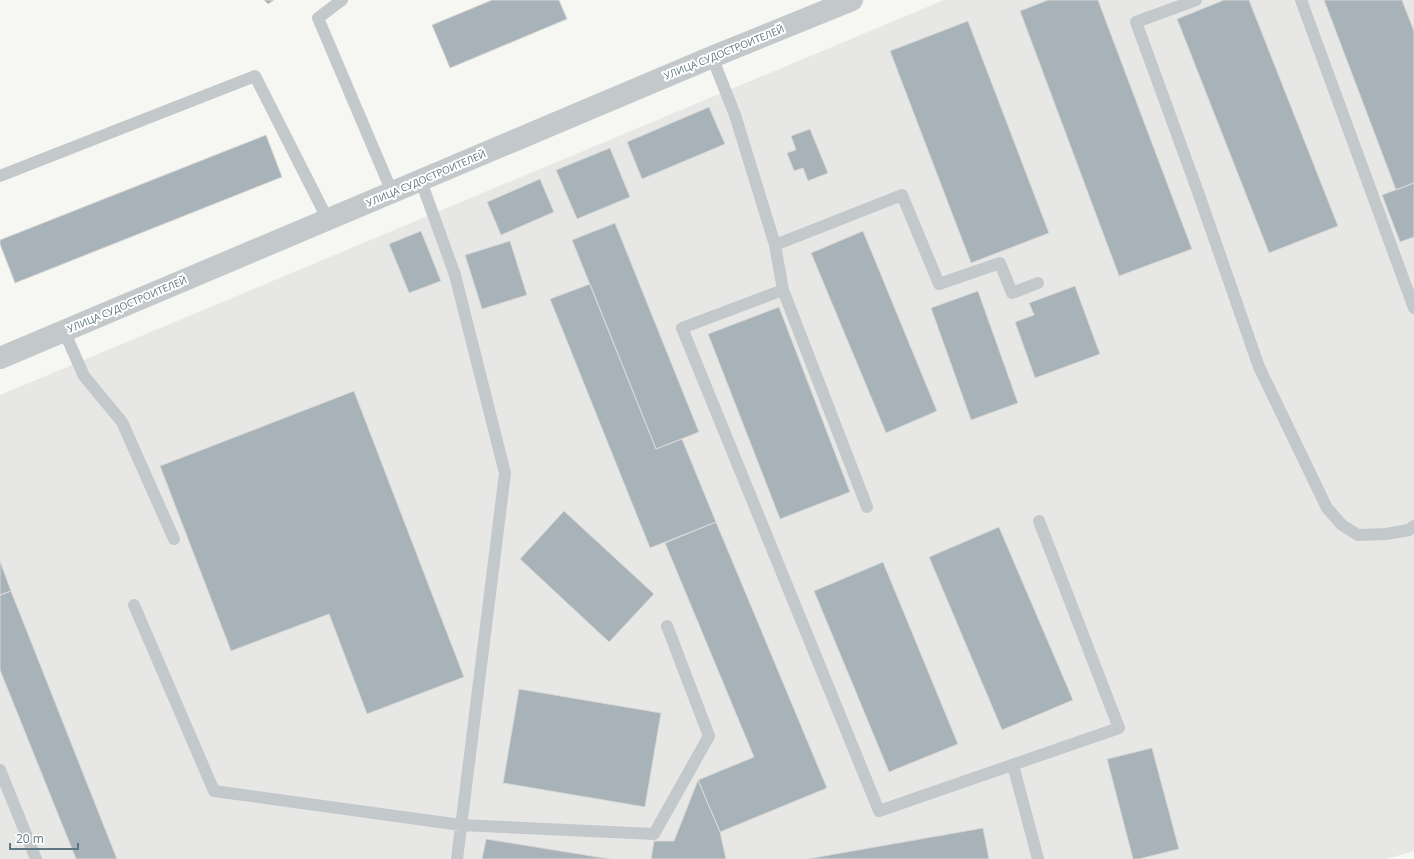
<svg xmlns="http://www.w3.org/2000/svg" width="1414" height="859" font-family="'Open Sans',sans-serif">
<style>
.built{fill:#e7e7e6}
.building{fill:#a7b3b8;stroke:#d8d7d5}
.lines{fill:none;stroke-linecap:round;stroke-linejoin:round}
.service{stroke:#c3c8cb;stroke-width:12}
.minor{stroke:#c3c8cb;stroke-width:22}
.labels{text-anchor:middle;stroke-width:4;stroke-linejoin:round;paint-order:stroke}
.street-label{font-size:10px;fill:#5e7781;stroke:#fff}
</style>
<rect width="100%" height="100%" fill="#f6f6f2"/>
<path class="built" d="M944 0H1414V851L1386 859H0V395Z"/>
<path class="building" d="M264 0H274L268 4Z
M492 0H559L567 19 450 68 432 25Z
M1048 0H1098L1192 249 1119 276 1020 11Z
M1224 0H1249L1338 226 1269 253 1177 19Z
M1324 0H1402L1414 31V183L1396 190Z
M968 21 1049 233 971 263 890 51Z
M709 107 725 144 642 179 627 142Z
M810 129 828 173 808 181 803 168 794 171 787 153 796 150 791 136Z
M266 135 282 177 15 283 0 244V240Z
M610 148 630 197 577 219 556 170Z
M540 179 554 212 501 235 487 202Z
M1414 183V237L1400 242 1382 195Z
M615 223 699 432 656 449 572 240Z
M421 231 441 281 409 293 389 244Z
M863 231 937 411 886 433 811 253Z
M510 241 527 295 482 309 465 255Z
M590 284 656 449 682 439 716 522 650 548 550 299Z
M1075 286 1100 354 1035 378 1015 322 1034 315 1029 303Z
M978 291 1018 403 971 420 931 308Z
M779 307 850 492 780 519 708 334Z
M354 391 464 677 367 714 329 614 231 651 160 466Z
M564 511 654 594 609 642 520 559Z
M716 522 827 788 720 832 698 780 754 757 665 543Z
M999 527 1073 700 1002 730 929 557Z
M0 561 11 591 0 595Z
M883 562 958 744 889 772 814 591Z
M11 591 117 859H76L0 670V595Z
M519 689 661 713 645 807 503 783Z
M1152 748 1179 849 1139 859H1133L1107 759Z
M698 780 720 832 726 859H651L654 841H674Z
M983 828 989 859H807Z
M486 839 610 859H482Z"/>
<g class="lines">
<path class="service" d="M342 0 318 18 392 192
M1196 0 1136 22 1198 192 1259 367 1327 508 1342 525 1358 535 1386 534 1409 530 1414 526
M1301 0 1414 308
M712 57 735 115 775 245 783 290 867 507
M0 176 255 76 328 220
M421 181 455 275 505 473 457 859
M775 245 902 195 939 284 1000 263 1012 293 1038 283
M783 290 682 328 879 811 1119 728 1039 521
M64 331 84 376 122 422 174 539
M134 605 214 791 461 825 654 834 709 736 667 626
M1013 765 1038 859
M0 770 36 859"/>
<path class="minor" d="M0 358 712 57 852 0"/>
</g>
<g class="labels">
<g class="street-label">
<text transform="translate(724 52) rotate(-22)" y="4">УЛИЦА СУДОСТРОИТЕЛЕЙ</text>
<text transform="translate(426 178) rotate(-23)" y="4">УЛИЦА СУДОСТРОИТЕЛЕЙ</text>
<text transform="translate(127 304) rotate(-23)" y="4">УЛИЦА СУДОСТРОИТЕЛЕЙ</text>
</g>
</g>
<path d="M10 843v6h68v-6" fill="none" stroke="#5e7781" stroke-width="2"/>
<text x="16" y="843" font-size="12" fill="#5e7781" stroke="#ffffff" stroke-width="3" paint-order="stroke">20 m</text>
</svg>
